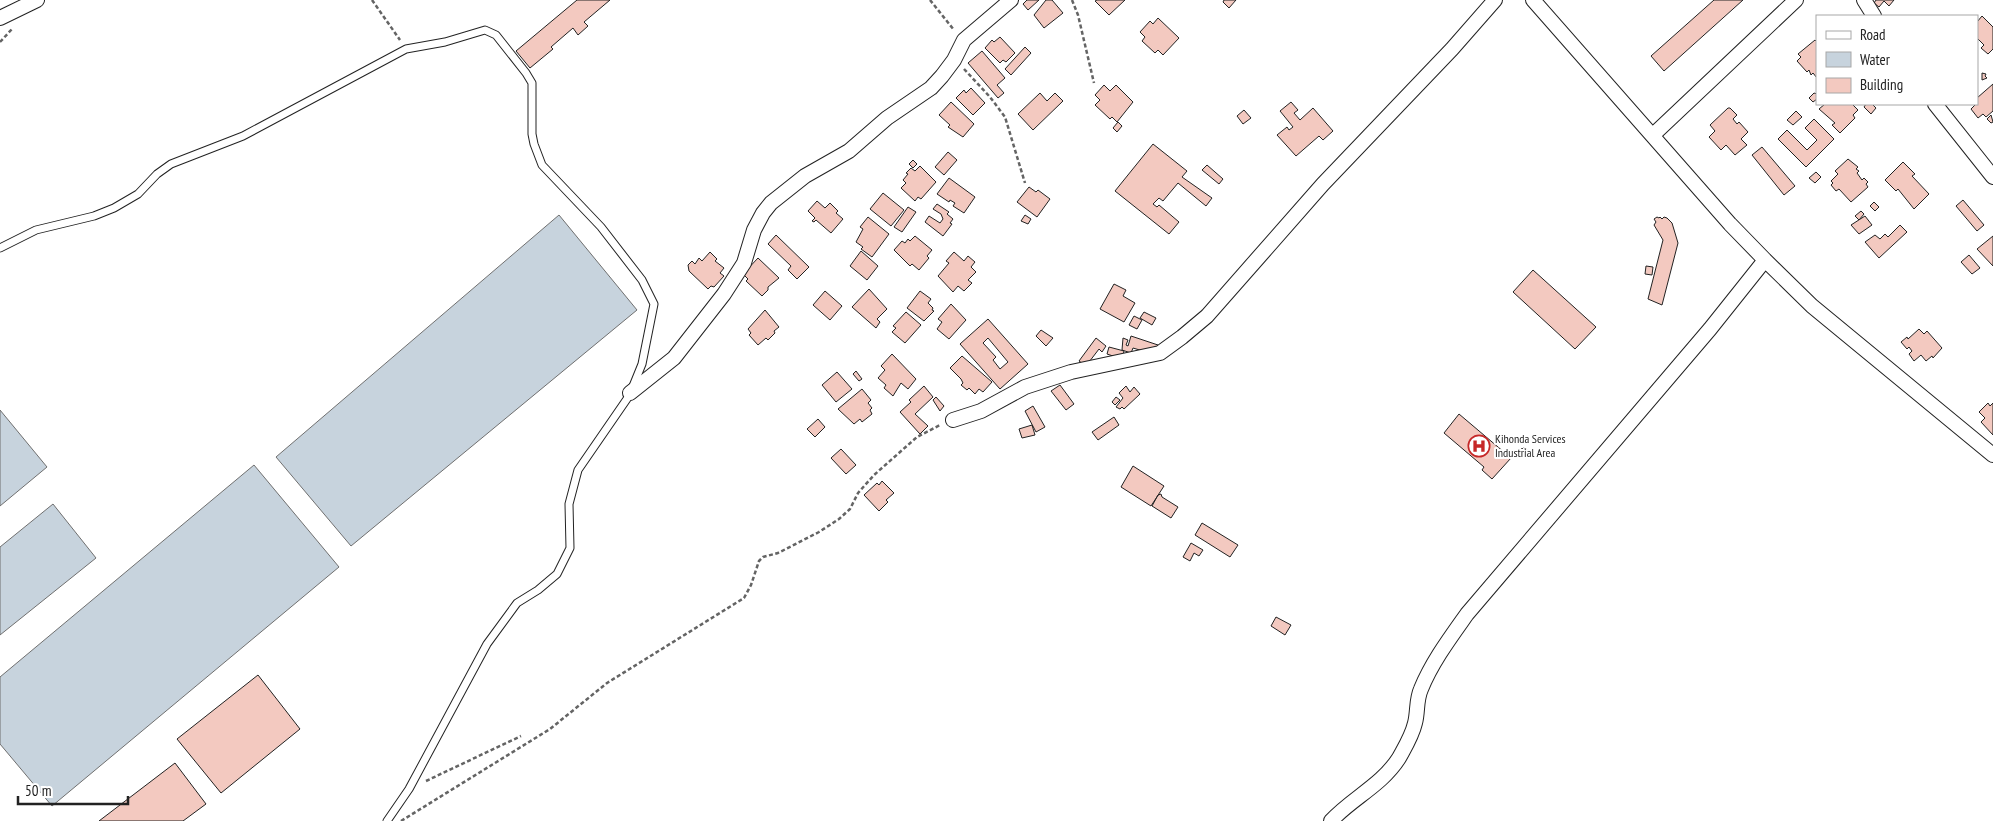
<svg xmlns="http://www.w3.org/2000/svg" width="1993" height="821" font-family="'PT Sans Narrow',sans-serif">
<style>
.water{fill:#c7d3dd;stroke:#6f6f6f}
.building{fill:#f3c9c0;stroke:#222;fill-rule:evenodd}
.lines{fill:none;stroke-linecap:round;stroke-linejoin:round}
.service-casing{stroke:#222;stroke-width:9}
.minor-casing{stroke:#222;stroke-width:16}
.path{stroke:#646464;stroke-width:2.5;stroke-dasharray:4 2.5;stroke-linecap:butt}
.service{stroke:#fff;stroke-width:7}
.minor{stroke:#fff;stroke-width:14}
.labels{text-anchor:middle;stroke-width:4;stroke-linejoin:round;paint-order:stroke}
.poi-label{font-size:12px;fill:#222;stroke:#fff;text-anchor:start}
</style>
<rect width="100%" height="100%" fill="#fff"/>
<path class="water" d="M559 215 637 310 351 546 276 457Z
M0 410 47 467 0 506Z
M254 465 339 567 52 806 0 744V677Z
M53 504 96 558 0 635V547Z"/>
<path class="building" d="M577 0H610L584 22 588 26 578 35 573 28 551 47 553 49 530 68 516 51Z
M1027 0H1039L1028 10 1023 4Z
M1046 0H1052L1063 13 1044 28 1034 15Z
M1097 0H1125L1109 15 1095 1Z
M1224 0H1236L1229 8 1223 2Z
M1714 0H1743L1664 71 1651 56Z
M1876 0H1894L1889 6 1884 1 1879 7 1874 3Z
M1982 16 1993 27V49L1988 54 1981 48 1984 45 1977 38V22Z
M1158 18 1179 38 1163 55 1158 50 1155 53 1142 41 1145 37 1140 32 1150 21 1153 24Z
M1000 37 1015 53 1006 62 1003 60 1000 63 985 48 992 40 994 42Z
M1815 40 1817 42V78L1813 73 1811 75 1809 70 1807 72 1797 61 1801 57 1798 54Z
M1025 47 1031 53 1011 75 1005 69Z
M982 51 1005 78 997 85 1004 93 998 98 968 63Z
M1982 73 1986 74 1985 76 1987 78 1982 80Z
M1993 84V111L1986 117 1983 114 1978 118 1971 109 1975 105 1974 104H1977V98Z
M1104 85 1110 91 1116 85 1133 102 1117 122 1112 117 1110 119 1095 105 1100 100 1095 95Z
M971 88 985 103 973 115 956 98 964 90 966 93Z
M1040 93 1047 101 1055 93 1063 101 1033 130 1018 114Z
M1814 93 1817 94V99L1813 102 1809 98Z
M951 102 974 124 963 137 948 127 950 125 939 115Z
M1291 102 1298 110 1294 113 1300 120 1313 108 1333 131 1323 140 1319 136 1296 156 1277 135 1287 127 1289 130 1293 127 1280 111Z
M1825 104H1855L1853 105 1858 110 1853 115 1855 118 1840 133 1832 125 1835 123 1819 109Z
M1866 104H1872L1876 108 1871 114 1864 107Z
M1728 108H1730L1737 115 1733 119 1737 124 1739 122 1748 132 1741 139 1747 145 1735 155 1726 145 1721 150 1709 137 1715 131 1710 125Z
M1244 110 1251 118 1243 124 1237 116Z
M1796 111 1802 117 1793 125 1787 120Z
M1991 115 1993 122 1991 123 1987 119Z
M1814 119 1834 139 1806 167 1778 139 1787 130 1807 150 1817 140 1805 128Z
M1118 122 1122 126 1117 132 1113 128Z
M1153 144 1187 171 1182 177 1212 198 1206 206 1178 183 1163 201 1159 198 1153 204 1157 207 1159 205 1179 222 1169 234 1115 191Z
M1762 147 1795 186 1784 195 1752 155Z
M948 152 957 160 944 175 935 167Z
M1848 159 1858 167 1856 169 1859 171 1857 173 1862 180 1864 178 1868 182 1866 184 1868 187 1851 202 1839 189 1836 191 1831 185 1833 183 1831 181 1838 174 1835 171Z
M913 160 917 164 913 168 909 164Z
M1903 162 1915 174 1912 176 1929 194 1914 209 1898 189 1896 191 1885 180Z
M1207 165 1223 179 1219 184 1202 170Z
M920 166 936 182 921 199 918 197 915 201 901 188 906 183 903 180 908 174 906 173 911 168 915 171Z
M1816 172 1821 177 1815 183 1809 178Z
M949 178 975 197 964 213 953 206 955 203 950 200 949 202 937 194Z
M1029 187 1036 192 1038 190 1050 199 1037 217 1017 202Z
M883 193 904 210 891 226 870 209Z
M1963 200 1984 225 1977 231 1956 206Z
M817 201 825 208 830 203 838 211 836 213 843 219 831 233 816 220 814 222 812 221 815 218 808 211Z
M1874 202 1879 207 1875 211 1870 206Z
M937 204 949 212 947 214 953 219 950 223 952 224 943 236 925 222 929 216 940 223 943 219 941 214 933 209Z
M908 207 916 212 902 232 894 227Z
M1861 211 1864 214 1859 220 1855 216Z
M1025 215 1031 219 1028 224 1021 221Z
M1865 216 1872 225 1859 234 1851 225Z
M868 217 889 234 872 257 861 249 863 247 856 242 863 229 860 227Z
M1657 217 1659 218 1660 217 1662 219 1664 217 1667 218 1672 223 1678 243 1662 305 1648 299 1663 240 1654 225 1656 222 1654 219Z
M1900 225 1907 232 1879 258 1865 242 1875 235 1880 239 1885 234 1888 237Z
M776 235 809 267 797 279 788 270 791 266 768 244Z
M915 236 932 250 927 256 929 258 919 270 912 264 910 266 894 250 902 241 905 243 908 239 910 241Z
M1993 236V266L1977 249Z
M861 251 878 266 867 280 850 266Z
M710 252 717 259 715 261 724 268 720 273 724 276 714 287 711 286 708 289 689 271 688 265 692 261 695 264 699 258 702 261Z
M954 252 964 261 968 256 975 262 971 267 976 272 968 280 972 283 964 291 958 286 953 292 938 276 949 263 946 261Z
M1969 255 1980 268 1972 274 1961 262Z
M758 258 779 278 768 287V290L762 296 746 281 748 279 743 274Z
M1646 266 1653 267 1652 275 1645 274Z
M1533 270 1596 327 1575 349 1513 292Z
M1114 284 1126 290 1123 296 1135 303 1124 322 1100 309Z
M869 289 887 309 877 319 880 322 876 328 852 307Z
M825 291 842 306 830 320 813 305Z
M920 291 931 299 928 303 933 308 932 310 934 311 924 321 907 308Z
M951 304 966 320 949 339 937 329 942 322 938 319Z
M765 310 779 327 774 331 775 333 768 340 766 338 758 345 749 335 751 333 748 329Z
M906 312 921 325 905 343 892 332 896 328 893 326Z
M1144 312 1156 318 1152 325 1140 318Z
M1134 316 1142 320 1137 329 1129 325Z
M988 319 1028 364 1000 389 960 344ZM988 338 1008 362 1000 369 993 360 996 357 983 343Z
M1919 329 1924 334 1927 331 1942 348 1933 358 1932 356 1926 361 1921 355 1914 361 1909 354 1912 351 1909 347 1907 349 1901 342 1907 337 1908 339Z
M1041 330 1053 338 1046 346 1036 336Z
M1131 336 1158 345 1157 349 1143 351 1133 348 1131 353 1122 350 1123 338 1128 340 1126 345 1128 346Z
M1096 338 1106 346 1102 352 1099 349 1086 366 1079 361Z
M1109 347 1124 351 1122 359 1107 354Z
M892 354 916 379 908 389 901 383 893 396 884 388 886 385 878 378 885 370 881 366Z
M962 356 992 382 983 392 979 389 975 394 969 388 967 390 961 385 963 383 961 379 950 368Z
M856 371 862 379 859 381 853 374Z
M837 372 852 389 836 402 822 385Z
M1060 385 1074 404 1066 410 1051 391Z
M924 386 933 397 915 414 928 426 920 434 900 412 911 402 909 400Z
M1126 386 1130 392 1134 387 1140 394 1124 409 1122 407 1120 409 1116 407 1123 398 1119 393Z
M862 389 871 400 868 403 872 408 870 410 872 414 862 422 860 419 854 424 838 409Z
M936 397 944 406 940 411 933 400Z
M1116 397 1120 400 1115 405 1112 402Z
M1988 403 1990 406 1993 403V435L1981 422 1985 418 1979 412Z
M1033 406 1045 427 1036 432 1025 411Z
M1459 414 1511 458 1492 479 1482 470 1484 467 1444 433Z
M1114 417 1119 425 1098 440 1092 432Z
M818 419 825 427 815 437 807 429Z
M1032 425 1035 435 1022 438 1019 429Z
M1520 452a4 4 0 1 1 8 0a4 4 0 1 1-8 0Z
M841 449 856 465 846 474 831 458Z
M1133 466 1164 486 1151 506 1121 487Z
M882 481 894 493 886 500 888 502 879 511 864 495 877 483 879 485Z
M1161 494 1162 497 1178 507 1171 518 1152 506 1158 495Z
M1202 523 1238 545 1230 557 1195 535Z
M1191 543 1203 550 1199 556 1194 553 1190 561 1183 557Z
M1276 617 1291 625 1285 635 1271 626Z
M258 675 300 729 221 793 177 739Z
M175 763 206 804 183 821H99Z"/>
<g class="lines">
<g class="service-casing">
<path id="service" d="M0 248 36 230 94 216 114 208 138 194 157 174 171 164 243 136 406 49 445 42 485 30 496 35 526 73 532 83V134L534 144 542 165 601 227 642 280 654 304 642 364 629 396 578 470 569 504 570 548 557 574 538 590 517 603 487 644 409 789 387 821"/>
</g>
<g class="minor-casing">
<path id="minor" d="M1533 0 1730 224 1765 260 1812 306 1993 455
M1864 0 1874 16
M0 18 37 0
M1935 104 1993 177
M1653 135 1796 0
M630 393 674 358 724 294 744 263 754 230 763 213 771 203 805 176 849 151 887 118 931 88 942 76 954 60 964 40 1011 0
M953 420 981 411 1025 387 1071 372 1160 353 1182 337 1207 316 1323 184 1452 49 1495 0
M1331 821C1352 798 1381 786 1399 758 1405 747 1412 736 1415 723 1418 712 1416 700 1421 689 1432 662 1450 638 1467 614L1710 329 1765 260"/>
</g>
<path class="path" d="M372 0 400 40
M930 0 954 30
M1072 0 1078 15 1094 83
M0 42 12 29
M964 69 990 97 1005 117 1025 183
M426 781 521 736
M401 821 550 729 607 683 744 598 751 585 759 561 763 557 778 553 819 532 839 519 850 509 858 493 874 475 917 437 940 425"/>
<use href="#service" class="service"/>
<use href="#minor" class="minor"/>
</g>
<defs>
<g id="hospital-ring" transform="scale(1.125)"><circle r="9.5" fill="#fff" stroke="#c62828" stroke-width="1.5"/><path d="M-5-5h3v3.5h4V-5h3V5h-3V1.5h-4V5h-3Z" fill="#c62828"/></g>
</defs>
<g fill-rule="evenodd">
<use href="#hospital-ring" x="1479" y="446"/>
</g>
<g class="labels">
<g class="poi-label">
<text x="1495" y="443">Kihonda Services<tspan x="1495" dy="14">Industrial Area</tspan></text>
</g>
</g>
<rect x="1816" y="15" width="162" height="90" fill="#ffffff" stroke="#a7a7a7"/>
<rect x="1826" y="31" width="25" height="8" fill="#ffffff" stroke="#a7a7a7"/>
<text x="1860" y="40" font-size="15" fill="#222222">Road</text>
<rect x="1826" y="52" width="25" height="15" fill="#c7d3dd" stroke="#a7a7a7"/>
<text x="1860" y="65" font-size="15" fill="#222222">Water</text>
<rect x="1826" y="78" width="25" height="15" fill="#f3c9c0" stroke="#a7a7a7"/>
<text x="1860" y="90" font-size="15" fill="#222222">Building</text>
<path d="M18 796v8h110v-8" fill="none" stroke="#222222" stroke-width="2.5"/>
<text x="25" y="796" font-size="15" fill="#222222" stroke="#ffffff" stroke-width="4" paint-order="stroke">50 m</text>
</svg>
